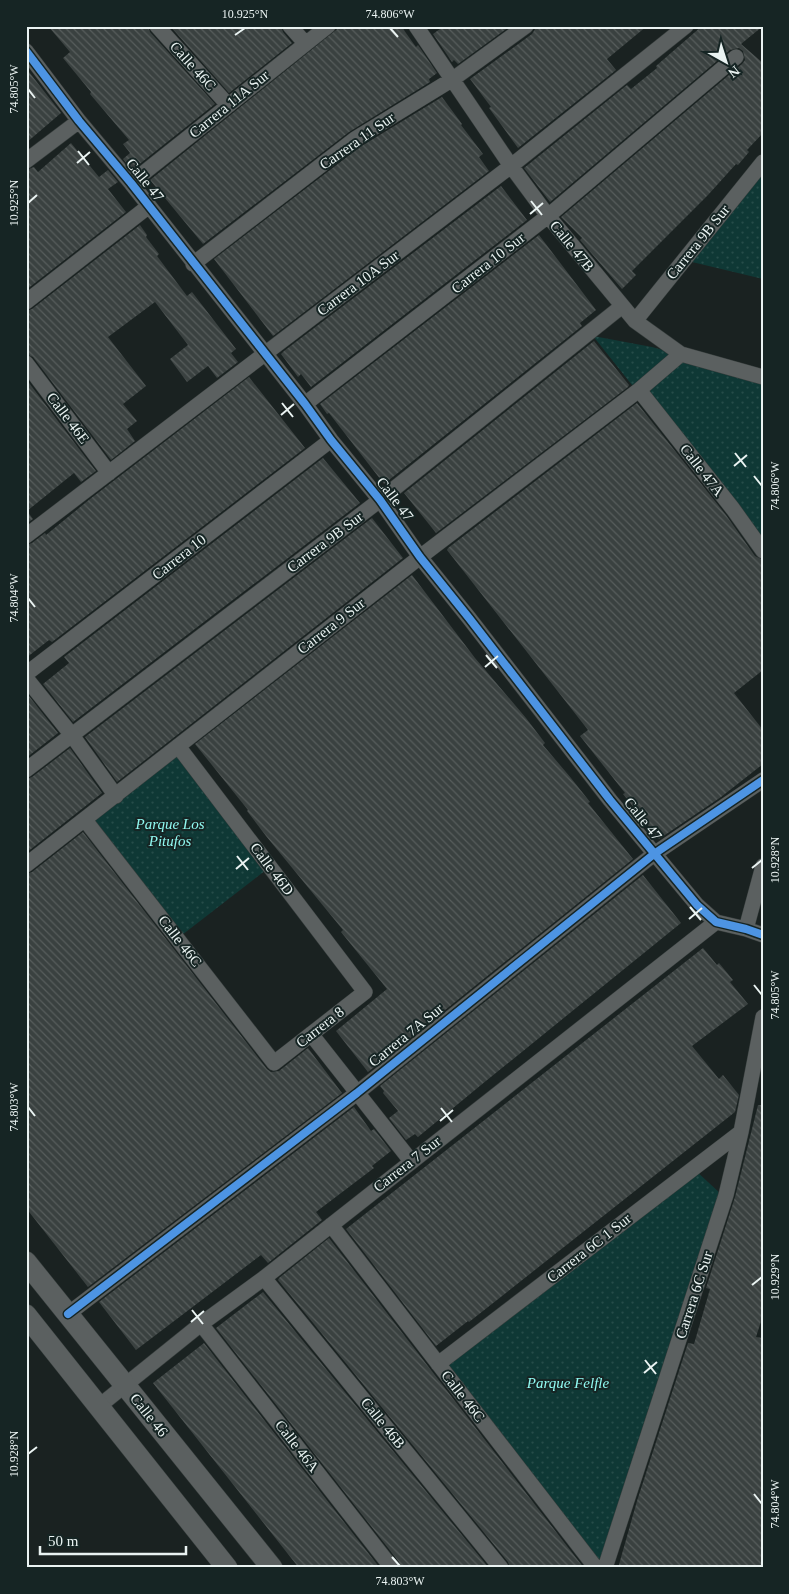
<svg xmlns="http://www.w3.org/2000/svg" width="789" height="1594" font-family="Georgia,serif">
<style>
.park{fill:url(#park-dots)}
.building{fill:url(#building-back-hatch)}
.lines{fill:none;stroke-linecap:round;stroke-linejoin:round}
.street-casing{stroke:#363d3c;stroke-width:16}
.secondary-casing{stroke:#363d3c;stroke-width:22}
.street{stroke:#5b6060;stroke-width:15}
.secondary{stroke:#5b6060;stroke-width:21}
.cycleway-casing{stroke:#162524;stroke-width:11}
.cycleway{stroke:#4d94e3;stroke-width:8}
.ticks{fill:none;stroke:#eaf3f2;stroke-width:2}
.labels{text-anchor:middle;stroke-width:4;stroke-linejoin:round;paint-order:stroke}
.street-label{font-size:15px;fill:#eaf3f2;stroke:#162524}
.park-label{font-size:15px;font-style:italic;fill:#90f9f1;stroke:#162524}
.neatline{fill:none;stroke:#eaf3f2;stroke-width:2}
.ticks-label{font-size:12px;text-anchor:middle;fill:#eaf3f2}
</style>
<defs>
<pattern id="park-dots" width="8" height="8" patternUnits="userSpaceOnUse" patternTransform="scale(1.25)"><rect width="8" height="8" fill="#0f3835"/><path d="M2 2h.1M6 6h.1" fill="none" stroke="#264c49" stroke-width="1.8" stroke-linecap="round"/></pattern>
<pattern id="building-back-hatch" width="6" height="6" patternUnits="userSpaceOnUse" patternTransform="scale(1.25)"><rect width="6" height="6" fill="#3a4140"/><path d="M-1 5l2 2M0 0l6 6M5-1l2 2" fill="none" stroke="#575d5c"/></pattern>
</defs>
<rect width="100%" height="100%" fill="#1a2221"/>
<path class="park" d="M763 171V279L692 262Z
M593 336 652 347 763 378V550Z
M178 754 266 870 182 935 93 821Z
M695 1170 721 1194 603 1568 443 1368Z"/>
<path class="building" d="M48 26H148L150 32 215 104 132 170 123 159 130 153 123 144 129 140 90 94 91 92 63 58 70 52Z
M170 26H281L283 32 292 43 229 93Z
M341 26H401L416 47 418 45 437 73 429 79 430 82 349 132 203 244 150 180Z
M444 26H508L509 27 458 64 454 60 452 62 433 34Z
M537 26H647L607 59 616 70 518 148 489 108 491 107 470 79 532 34Z
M702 26H763L741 44 763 63V133L747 150 749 152 738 165 736 164 708 195 632 271 636 275 622 289 580 240 582 238 561 217 742 64 745 60 743 51 739 48 730 50 550 202 524 168 627 85 631 89 657 68 656 66Z
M26 68 61 113 26 143Z
M442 97 462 124 461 125 483 154 479 157 489 171 273 336 214 259 360 147Z
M71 143 99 177 108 170 118 182 108 189 126 212 26 290V170L34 167 38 172Z
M501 186 527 220 311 387 301 374 298 377 281 354 284 351Z
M140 225 147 235 146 237 159 254 157 256 187 296 192 292 236 349 231 353 238 362 217 378 208 366 187 382 170 359 188 345 155 302 108 337 146 386 123 404 137 421 127 429 135 441 111 460 33 357 26 354V311L32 309Z
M539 235 596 310 580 323 582 326 384 484 329 413 327 414 320 404Z
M594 341 629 385 628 387 436 533 404 493Z
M249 377 305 448 52 642 49 640 26 658V545L32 543 45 533 46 535 90 499Z
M26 379 96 471 81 482 74 473 27 511 33 519 26 524Z
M637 403 726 515 755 556 763 560V670L734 693 763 730V764L721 797 659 839 623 794 625 793 580 736 588 730 447 550 448 548Z
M323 458 360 503 73 722 43 684 69 663 64 657Z
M372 518 403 558 117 782 85 737Z
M412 575 475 658 526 718 545 743 543 745 571 778 590 802 588 803 633 859 368 1072 336 1031 387 989 341 932 343 930 266 836 247 811 248 810 195 744Z
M29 696 58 733 26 758V698Z
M70 748 102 793 26 853V779L32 777Z
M83 832 267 1069 271 1072 279 1071 308 1048 342 1093 88 1287 26 1208V874L32 872Z
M643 875 681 923 481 1085 418 1137 415 1134 406 1140 389 1118 398 1111 383 1093 384 1091 380 1086Z
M703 948 717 965 719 963 733 980 730 982 748 1004 692 1046 719 1079 723 1075 739 1095 735 1112 469 1322 468 1321 436 1346 346 1229Z
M758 1105H763V1315L756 1337 763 1338V1568H618L637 1501 688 1343 694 1344 710 1289 706 1288 735 1197Z
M354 1107 371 1131 374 1129 391 1151 372 1166 374 1168 316 1212 322 1220 268 1263 261 1255 136 1350 99 1302Z
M329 1238 584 1568H510L508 1562 278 1280 279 1278Z
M263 1292 489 1568H401L399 1562 216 1328Z
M204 1343 380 1568H299L172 1407 153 1383Z"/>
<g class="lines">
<g class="street-casing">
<path id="street" d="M157 26 228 105
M290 26 305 43
M416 26 511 166 548 216 635 321 681 354 763 377
M26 51 79 121 131 183 305 404 331 440 380 500 420 557 469 618 610 800 697 905 716 922 746 929 763 935
M26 161 79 121
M131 183 328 26
M193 264 355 139 453 79 526 26
M26 302 149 206
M635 321 763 162
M26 363 109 473
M639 390 733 509 763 551
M305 404 548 216 736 57
M26 536 511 166 686 26
M26 674 331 440
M26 678 71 734 116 796
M26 770 380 500 621 307
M85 820 274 1063 365 992 178 746
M26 865 420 557 639 390 681 354
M746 929 763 866
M311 1034 411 1161
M331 1225 596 1568
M264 1278 501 1568
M68 1314 357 1093 654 854 763 780
M201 1324 392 1568
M438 1364 741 1132
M98 1407 201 1324 264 1278 716 922
M605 1568 726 1195 741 1132 763 1017"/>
</g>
<g class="secondary-casing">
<path id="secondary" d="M26 1262 272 1568
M26 1315 227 1568"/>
</g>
<use href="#street" class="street"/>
<use href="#secondary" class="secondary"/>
<g class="cycleway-casing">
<path id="cycleway" d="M26 51 79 121 131 183 305 404 331 440 380 500 420 557 469 618 610 800 697 905 716 922 746 929 763 935
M68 1314 357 1093 654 854 763 780"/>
</g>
<use href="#cycleway" class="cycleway"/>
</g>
<path class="ticks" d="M390 28 398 37M235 35 245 28M28 89 35 98M78 151 89 165M77 163 90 152M531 201 542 215M28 203 37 195M530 214 543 203M282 403 293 417M281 415 294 404M735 453 746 467M734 466 747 455M754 476 762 486M28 598 35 607M486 655 497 668M485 667 498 656M237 856 248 870M752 868 762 860M236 869 249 858M690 907 701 920M689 919 702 908M754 985 762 995M28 1107 35 1116M441 1108 452 1122M440 1121 453 1110M752 1285 762 1277M192 1310 203 1324M191 1322 204 1311M645 1360 656 1374M644 1373 657 1362M28 1454 37 1447M754 1494 762 1504M392 1557 400 1566"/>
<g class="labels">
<g class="street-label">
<text transform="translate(193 66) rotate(48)" y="5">Calle 46C</text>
<text transform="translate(229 104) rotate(-39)" y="5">Carrera 11A Sur</text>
<text transform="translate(357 141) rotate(-35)" y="5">Carrera 11 Sur</text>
<text transform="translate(145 180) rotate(51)" y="5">Calle 47</text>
<text transform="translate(698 242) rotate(-51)" y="5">Carrera 9B Sur</text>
<text transform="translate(572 246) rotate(51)" y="5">Calle 47B</text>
<text transform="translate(488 263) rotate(-38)" y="5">Carrera 10 Sur</text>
<text transform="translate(358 283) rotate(-37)" y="5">Carrera 10A Sur</text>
<text transform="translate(68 418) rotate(53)" y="5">Calle 46E</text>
<text transform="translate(702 470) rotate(52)" y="5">Calle 47A</text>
<text transform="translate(395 499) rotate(53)" y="5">Calle 47</text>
<text transform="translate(325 542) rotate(-37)" y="5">Carrera 9B Sur</text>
<text transform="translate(179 557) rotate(-38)" y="5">Carrera 10</text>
<text transform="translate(331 626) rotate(-38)" y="5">Carrera 9 Sur</text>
<text transform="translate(643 819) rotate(51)" y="5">Calle 47</text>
<text transform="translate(272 869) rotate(53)" y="5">Calle 46D</text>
<text transform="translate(180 941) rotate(52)" y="5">Calle 46C</text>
<text transform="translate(320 1027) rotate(-38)" y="5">Carrera 8</text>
<text transform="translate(406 1035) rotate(-39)" y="5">Carrera 7A Sur</text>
<text transform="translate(407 1164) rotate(-38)" y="5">Carrera 7 Sur</text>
<text transform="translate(589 1248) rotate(-38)" y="5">Carrera 6C 1 Sur</text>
<text transform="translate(694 1295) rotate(-72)" y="5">Carrera 6C Sur</text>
<text transform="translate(463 1396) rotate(52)" y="5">Calle 46C</text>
<text transform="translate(149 1415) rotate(51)" y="5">Calle 46</text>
<text transform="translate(383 1423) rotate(51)" y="5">Calle 46B</text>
<text transform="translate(297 1446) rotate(52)" y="5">Calle 46A</text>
</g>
<g class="park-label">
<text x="170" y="829">Parque Los<tspan x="170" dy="17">Pitufos</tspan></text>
<text x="568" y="1388">Parque Felfle</text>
</g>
</g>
<rect width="789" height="1594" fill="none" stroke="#162524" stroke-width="55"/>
<g transform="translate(726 62) rotate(141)" stroke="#162524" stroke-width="4" paint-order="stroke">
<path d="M0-4L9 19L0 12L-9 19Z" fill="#eaf3f2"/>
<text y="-8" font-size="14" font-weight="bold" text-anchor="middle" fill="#eaf3f2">N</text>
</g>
<path d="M40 1546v8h146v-8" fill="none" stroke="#eaf3f2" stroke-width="2.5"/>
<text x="48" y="1546" font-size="15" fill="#eaf3f2" stroke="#162524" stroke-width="4" paint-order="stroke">50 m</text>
<rect x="28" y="28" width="734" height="1538" class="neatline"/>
<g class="ticks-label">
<text x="245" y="18">10.925°N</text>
<text x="390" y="18">74.806°W</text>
<text transform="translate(14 89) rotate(-90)" y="4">74.805°W</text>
<text transform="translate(14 203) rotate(-90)" y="4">10.925°N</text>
<text transform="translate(775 486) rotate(-90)" y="4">74.806°W</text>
<text transform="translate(14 598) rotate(-90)" y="4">74.804°W</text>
<text transform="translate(775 860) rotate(-90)" y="4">10.928°N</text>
<text transform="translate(775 995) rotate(-90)" y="4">74.805°W</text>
<text transform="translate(14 1107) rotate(-90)" y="4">74.803°W</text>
<text transform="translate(775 1277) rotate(-90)" y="4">10.929°N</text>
<text transform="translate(14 1454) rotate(-90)" y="4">10.928°N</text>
<text transform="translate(775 1504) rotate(-90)" y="4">74.804°W</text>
<text x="400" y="1585">74.803°W</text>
</g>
</svg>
